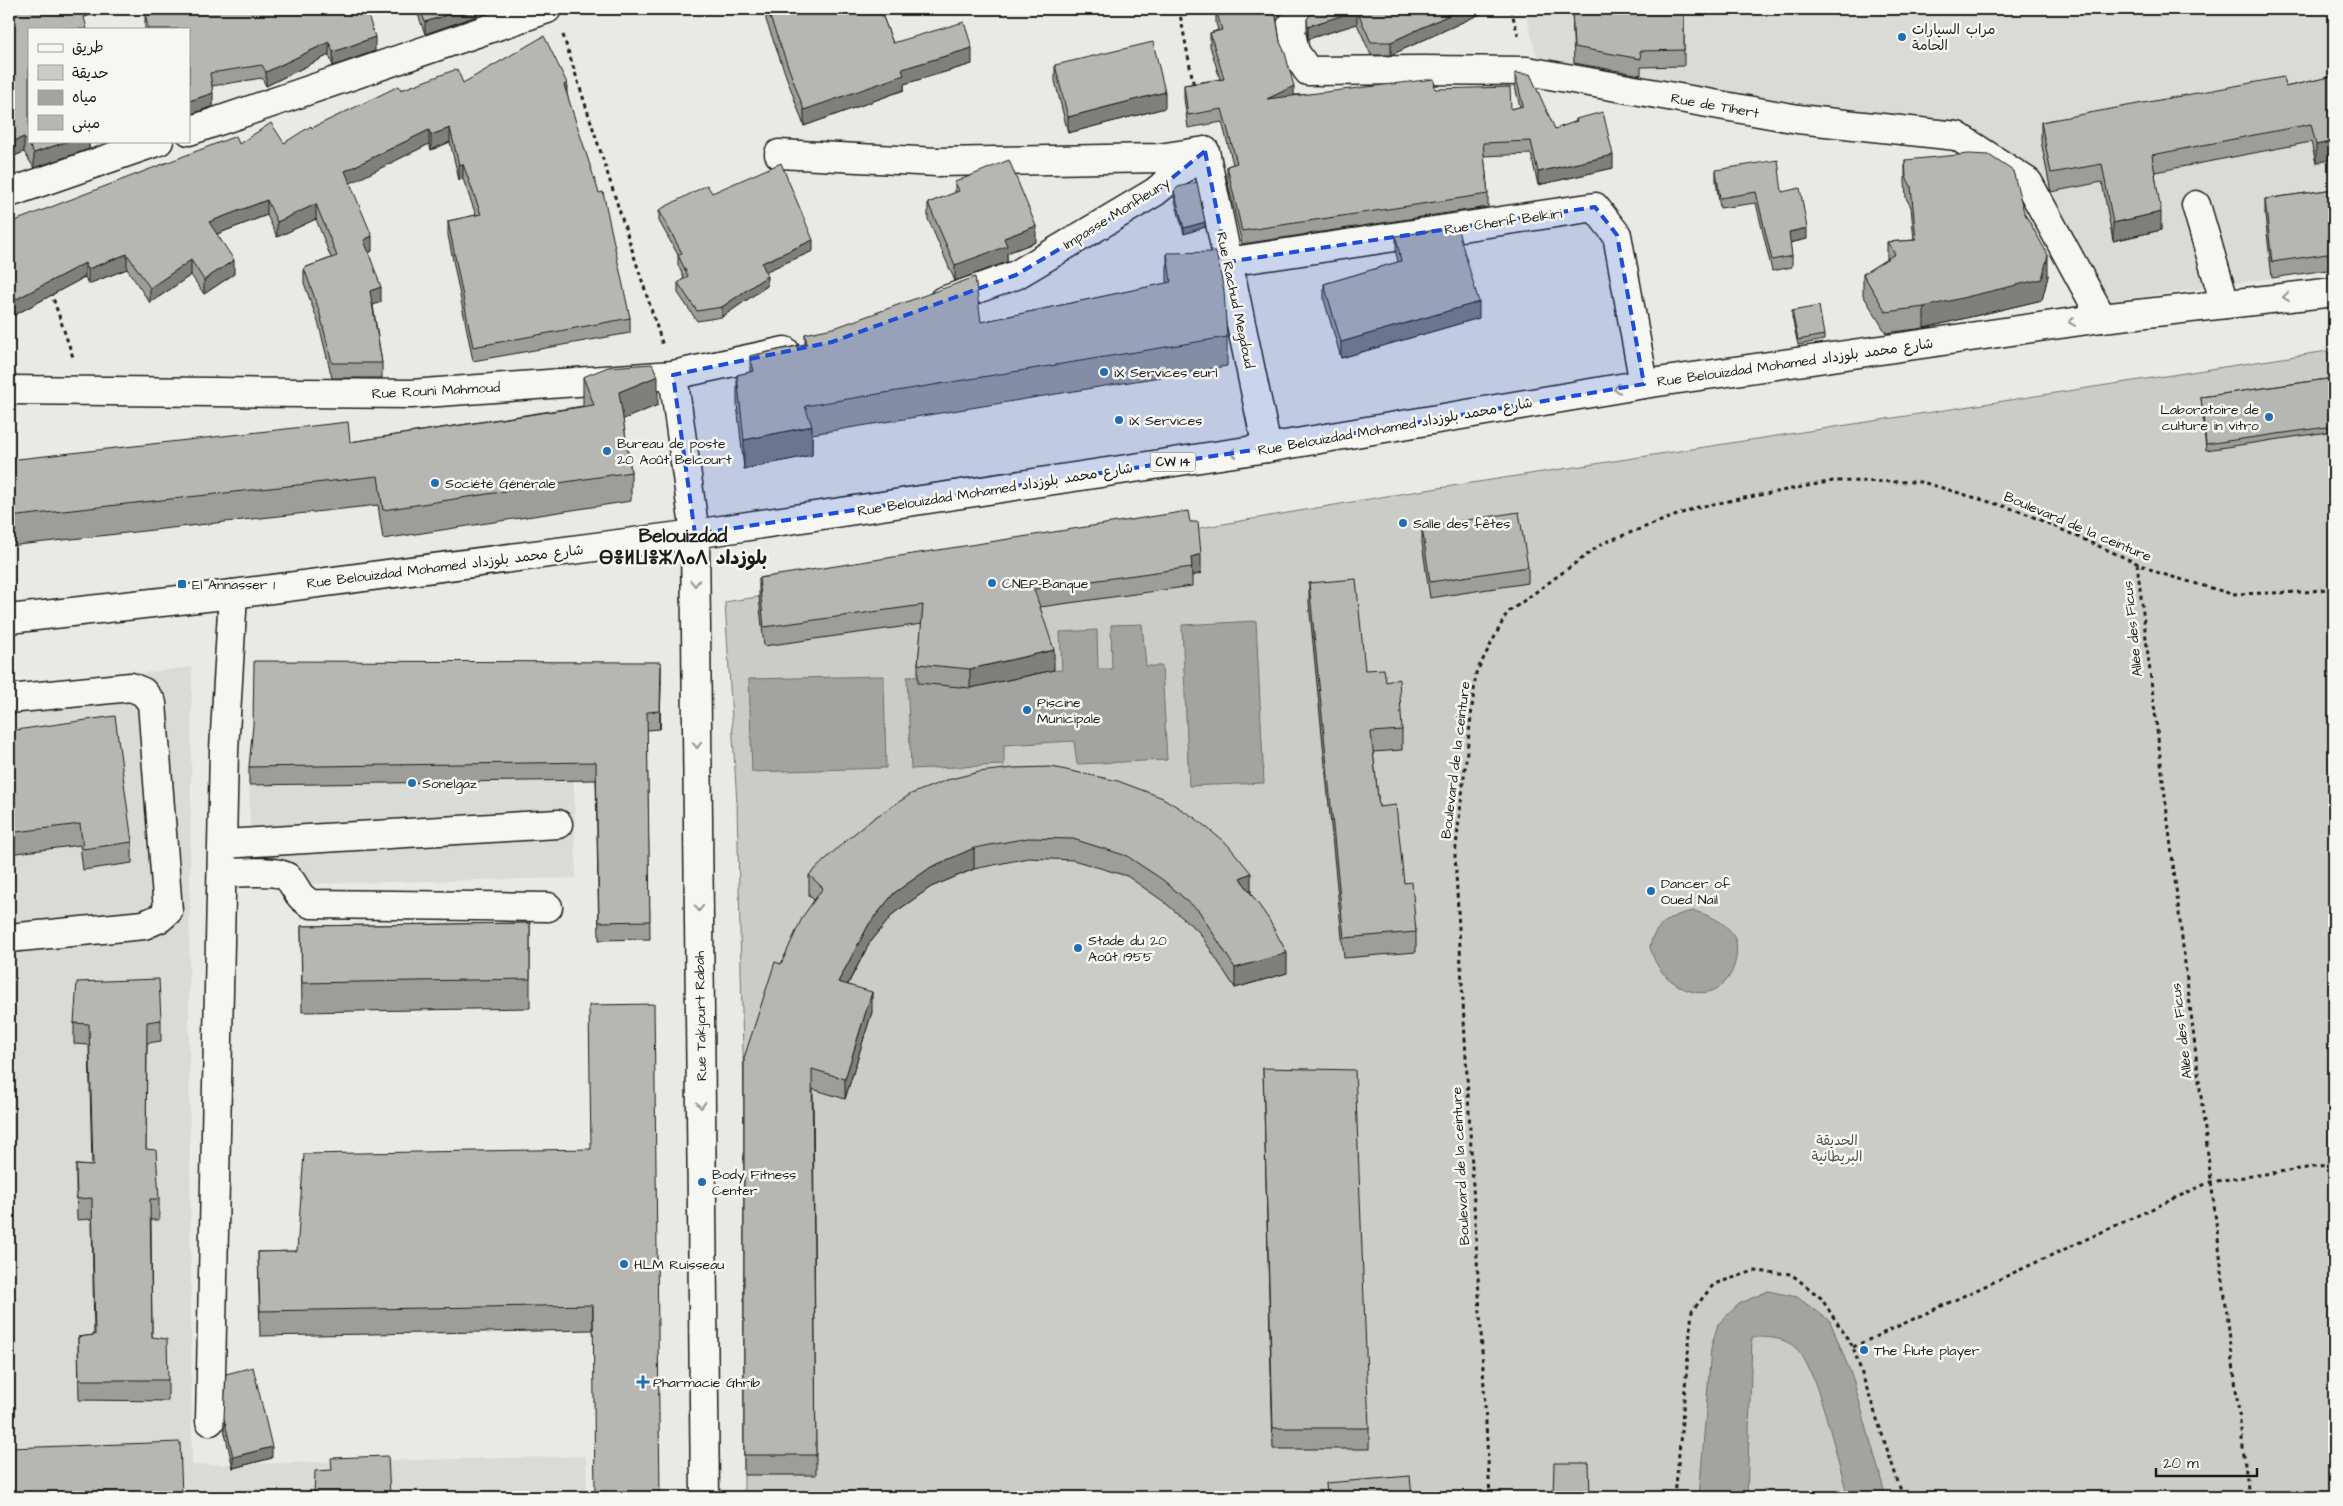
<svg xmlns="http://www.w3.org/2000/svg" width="2343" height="1506" font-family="'Architects Daughter','Playpen Sans Arabic','Noto Sans Tifinagh',sans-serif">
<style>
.built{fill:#dadad6}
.green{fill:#cbcbc7;stroke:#747472}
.water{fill:#a3a3a1;stroke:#6d6d6c}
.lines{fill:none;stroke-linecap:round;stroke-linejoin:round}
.minor-casing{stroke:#1c1c1c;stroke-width:31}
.major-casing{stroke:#1c1c1c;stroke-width:31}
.path{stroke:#1c1c1c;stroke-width:3;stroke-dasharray:4 4;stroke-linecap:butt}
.minor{stroke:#f6f6f2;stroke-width:28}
.major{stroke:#f6f6f2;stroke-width:28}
.wall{fill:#9d9d9a;stroke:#1c1c1c}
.shaded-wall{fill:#7f7f7d;stroke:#1c1c1c}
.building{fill:#b6b6b3;stroke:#1c1c1c}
.oneway{stroke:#949492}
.marked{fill:#1d4ed8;fill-opacity:0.2;stroke:#1d4ed8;stroke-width:4;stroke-dasharray:10 6;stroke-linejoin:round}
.poi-dot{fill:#1f6fb2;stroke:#f6f6f2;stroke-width:2}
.labels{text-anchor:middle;stroke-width:5;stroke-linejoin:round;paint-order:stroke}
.shield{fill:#f6f6f2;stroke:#5d5d5c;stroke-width:1}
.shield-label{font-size:12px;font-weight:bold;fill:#1c1c1c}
.poi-label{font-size:14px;fill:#1c1c1c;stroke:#f6f6f2;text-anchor:start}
.street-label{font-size:14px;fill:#1c1c1c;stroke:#f6f6f2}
.park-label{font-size:14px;fill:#51514f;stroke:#f6f6f2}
.district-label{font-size:19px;font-weight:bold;fill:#1c1c1c;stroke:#f6f6f2}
</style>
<rect width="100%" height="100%" fill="#e9e9e5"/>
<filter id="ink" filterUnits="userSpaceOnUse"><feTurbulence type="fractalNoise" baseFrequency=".02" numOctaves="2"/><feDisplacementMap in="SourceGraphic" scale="10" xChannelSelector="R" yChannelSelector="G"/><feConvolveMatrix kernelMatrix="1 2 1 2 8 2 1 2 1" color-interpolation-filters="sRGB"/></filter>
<g filter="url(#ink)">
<path class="built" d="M1524 9H2334V269L2094 304 2030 188 1968 137 1783 115 1537 57Z
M192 667 189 1000 192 1465 586 1456 587 1497H9V690Z
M573 740 576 878 252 885 249 785 253 743Z"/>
<path class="green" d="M2334 350V1497H744V1092L737 804 725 602 1188 530 1387 496Z"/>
<path class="water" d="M1256 621 1264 783 1189 786 1182 625Z
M1142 624 1146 666H1162L1167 760 1077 764 1074 741 1004 745V765L911 769 907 677 1062 670 1060 632 1097 630 1098 669H1112L1111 625Z
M884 676 886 768 752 772 749 679Z
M1694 911C1708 915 1725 921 1733 935 1737 941 1737 950 1736 958 1730 992 1701 1003 1673 982 1661 974 1654 962 1650 947 1653 925 1673 914 1694 911Z
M1768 1291 1797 1297 1830 1321 1853 1379 1886 1497H1848C1839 1466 1817 1367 1796 1348 1784 1337 1767 1337 1752 1337L1747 1497H1699L1711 1348 1718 1324 1739 1304Z"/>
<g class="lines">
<g class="minor-casing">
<path id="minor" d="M1306 9 1290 27 1295 52 1308 71 1422 70 1527 71 1798 119 1957 136 2028 182 2102 318
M189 131 547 9
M1205 151 1267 448
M779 154 937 162 1159 158 1205 151 1155 192 1016 275 943 301
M9 193 159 141
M2196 205 2225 304
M1227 262 1595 207 1617 235 1644 384
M673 375 785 351
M9 390 411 394 673 375 695 534 705 1497
M9 699 131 687 143 692 152 703 168 911 160 918 144 925 9 938
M223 844 558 824
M223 873C237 873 278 869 288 878 298 888 295 895 311 904L548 907
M210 1421 224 750 233 594"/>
</g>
<g class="major-casing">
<path id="major" d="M9 619 233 594 695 534 1267 448 1644 384 2102 318 2334 292"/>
</g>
<path class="path" d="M1179 9 1194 87
M1511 9 1519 39
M563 35 663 346
M51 292 74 360
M2137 563 2249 1497
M1853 1347 2210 1182 2334 1164
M1490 1497 1455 855 1476 673 1507 613 1603 543 1698 507 1833 481 1922 482 2020 511 2159 573 2232 594 2305 592 2334 588
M1675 1497 1692 1311 1714 1284 1754 1271 1791 1274 1821 1298 1853 1347 1903 1497"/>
<use href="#minor" class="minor"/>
<use href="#major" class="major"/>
</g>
<path class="wall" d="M9 9H95V14L29 29 89 141V149L34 168 24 152 9 158Z
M157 9H366L375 51 333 66 329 55 266 86 262 78 212 86 213 106 189 115V29H145V11Z
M416 9H486L477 12V16L425 34Z
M766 9H880L893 43 972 64 904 84V90L804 126 766 20Z
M1229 9H1286L1277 21 1280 42 1294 95 1435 89 1511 109 1520 107 1515 87V73L1555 129 1576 122V119L1613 168 1538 185 1531 154 1484 156 1488 194V207L1242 244 1227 179V166L1233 164 1222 122 1188 128 1184 98V85L1220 79 1210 46V33L1218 30 1216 23V10Z
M1315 9H1491L1391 55H1371L1357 24 1308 39 1307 32V19Z
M1572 9H1684V66L1641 67V75L1574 63Z
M1055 65 1165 108 1068 133 1055 81Z
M2334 76 2316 163 2311 142 2155 172 2161 230 2113 241 2102 182 2051 192 2041 141V122L2285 87Z
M463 83 567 94 630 318V333L473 361 448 235V221L476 215 463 179 459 180 450 142 431 150 429 144 350 183 372 251 369 253 381 302 373 305 382 363V378H332L319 325 304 283V268L331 258 316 219 277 237 267 215 217 234 234 274 204 294 191 275 150 303 127 269 88 284 85 277 9 318 239 144 284 143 312 128 401 90Z
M1905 160 2024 212 2048 276 2042 300 1924 328 1886 333 1863 295V274L1887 259V242L1914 240 1911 207 1906 198 1905 181Z
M1716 170 1782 192 1807 239 1790 243 1792 256V267L1772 271 1756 203 1720 208 1716 181Z
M955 182 1036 242 1007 253V262L955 281 928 219V203L955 193Z
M2334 189V269L2272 278 2265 215V199Z
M1174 191 1205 227 1184 234 1174 197Z
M712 193 813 251 766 271 767 286 722 317 697 321 678 293V283L684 278 678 265V255L659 221V210Z
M1396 236 1479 318 1341 358 1324 300V284L1398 262 1396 253Z
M1167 253 1227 337V366L812 434V455L744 469 737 404V375L750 372V356L805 344V334L981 322 1167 283Z
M1792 311 1824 335V340L1798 345 1792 317Z
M583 377 658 405 623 419 631 472V501L383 539 378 505 9 546V460L350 442 583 406Z
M2334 378V431L2206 450 2201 397Z
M1190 522 1201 573 1192 576V586L1040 607 1054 670 970 688 918 683V664L922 624 764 646 759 597V578Z
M1422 527 1528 567V583L1430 598 1422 543Z
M1309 583 1365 670 1386 682 1402 730V750L1373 752 1379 807 1404 883 1416 932V952L1344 958 1309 603Z
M661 680 660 729 647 730 650 939 599 940 596 780 249 785V767Z
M9 731 132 842V863L83 870 80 845 9 854Z
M947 780 1251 893 1287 973 1235 988 1199 932 1163 901 1127 876 1073 860 1028 858 974 869 931 887 894 913 869 944 848 984 872 1012 845 1099 813 1089 816 1475H744V1058L781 964 814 900 809 895V875Z
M530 923V1008L302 1012 301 926Z
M161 1020V1041L147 1043 146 1149 159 1199V1220H151L152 1337 168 1380V1401L79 1400 78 1337 94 1335 92 1219 77 1220 76 1185V1165L92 1166 89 1045 74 1044V1023Z
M1263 1068 1369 1428V1449H1273Z
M591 1149 593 1330 260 1336 258 1252 297 1251Z
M224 1418 272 1458 233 1468 224 1429Z"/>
<path class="shaded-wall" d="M81 9H95V14L81 18Z
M465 9H486L477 12V16L425 34V22Z
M1276 9H1286L1275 23V10Z
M1462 9H1491L1391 55V42Z
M1357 11V24L1308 39V26Z
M375 37V51L333 66V52Z
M329 42V55L266 86V72Z
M972 48V64L904 84V90L804 126V110L902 69Z
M567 83V98L564 85Z
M1294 86V99H1267Z
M1165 92V108L1068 133V117Z
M213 93V106L189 115V101Z
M450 128V142L431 150V135Z
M429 130V144L345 186V171Z
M24 137V152L9 158V143Z
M68 141H89V149L34 168V153Z
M2334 141V159L2316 163V145Z
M1613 155V168L1538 185V172Z
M463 164V179L459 180V165Z
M267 200V215L209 237V222Z
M316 204V219L277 237V222Z
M2161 212V230L2113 241V223Z
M1205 222V227L1184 234V228Z
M1036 226V242L1007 253V262L955 281V265L1004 238Z
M1807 228V239L1789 243V232Z
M372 236V251L364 255V240Z
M813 240V251L762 273V263Z
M127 254V269L88 284V269Z
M2048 255V276L2042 300 1924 328V307Z
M191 260V275L150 303V288Z
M234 260V274L204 294V280Z
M85 263V277L9 318V303Z
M767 276V286L722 317V307Z
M381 287V302L370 306V291Z
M1479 302V318L1341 358V342Z
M658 376V405L619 421V392Z
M812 426V455L744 469V440Z
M1201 554V573L1192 576 1191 557Z
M1054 650V670L970 688V669Z
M661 662V680L660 729V711Z
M974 848V869L931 887 894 913 869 944 838 1002V982L869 924 894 893 931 867Z
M1251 873V894L1240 878Z
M1287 953V973L1235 988V968Z
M872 992V1012L845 1099V1079Z
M272 1447V1458L233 1468V1457Z"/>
<path class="building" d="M9 9H82L87 29H29V141H68L34 153 24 137 9 143Z
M159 9H366L375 37 333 52 329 42 266 72 262 65 210 73 213 93 189 101V29H148L145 11Z
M420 9H465L425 22Z
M767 9H880L893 43 964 22 972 48 902 69 904 75 804 110Z
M1233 9H1276L1275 10 1280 42 1285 53 1294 86 1267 99 1434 79 1435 89 1510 87 1511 109 1523 106 1515 73 1526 74H1530L1555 129 1577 121 1576 119 1603 112 1613 155 1538 172 1531 141 1483 143 1488 194 1242 231 1227 166 1237 163 1222 109 1188 115 1184 85 1224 79 1210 33 1222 30 1216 10Z
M1315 9H1462L1391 42H1371L1357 11 1308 26 1307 19Z
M1572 9H1684V50L1640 51 1641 59 1574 47Z
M544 36 567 83 564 85 599 193 603 192 630 318 473 347 448 221 481 214 463 164 459 165 450 128 431 135 429 130 345 171 372 236 364 240 381 287 370 291 382 363H332L319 310 304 268 337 256 316 204 277 222 267 200 209 222 234 260 204 280 191 260 150 288 127 254 88 269 85 263 9 303V224L12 222 236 136 239 144 271 123 284 143 311 126 312 128 399 86 401 90 457 69 463 83Z
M1153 42 1165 92 1068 117 1055 65Z
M2334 76V141L2316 145 2311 124 2152 155 2161 212 2113 223 2102 164 2051 173 2041 122 2283 77 2285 87Z
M1969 154 1989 155 2013 171 2024 212 2048 255 2042 279 1924 307 1886 312 1863 274 1895 254 1887 242 1916 240 1911 186 1906 177 1905 160Z
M1009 160 1036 226 1004 238 1007 246 955 265 928 203 959 191 955 182Z
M1778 160 1782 192 1800 188 1807 228 1789 232 1792 256 1772 260 1756 192 1720 198 1716 170Z
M781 163 813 240 762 263 767 276 722 307 697 311 678 283 688 276 678 255 682 253 659 210 707 185 712 193Z
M1197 182 1205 222 1184 228 1174 191 1178 187Z
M2334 189V253L2272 262 2265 199Z
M1457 227 1479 302 1341 342 1324 284 1401 261 1396 236Z
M1216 252 1224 291 1227 337 805 406 812 426 744 440 737 375 754 371 750 356 807 344 805 334 837 327 975 277 981 322 1171 282 1167 253Z
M1819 306 1824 335 1798 340 1792 311Z
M652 364 658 376 619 392 631 472 383 510 378 476 9 517V460L348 422 350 442 594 405 583 377 608 367Z
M2334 378V426L2206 444 2201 397Z
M1188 511 1190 522H1198L1201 554 1191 557 1192 567 1034 589 1054 650 970 669 918 664 923 605 764 627 759 578Z
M1519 512 1528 567 1430 582 1422 527Z
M1356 579 1365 670 1384 669 1386 682 1399 679 1402 730 1371 732 1379 807 1396 805 1404 883 1412 882 1416 932 1344 938 1309 583Z
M254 661 661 662 660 711 647 712 650 921 599 922 596 762 249 767 253 725Z
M115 716 132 842 83 849 80 824 9 833V731Z
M1052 767 1118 781 1163 798 1195 818 1228 845 1251 873 1240 878 1268 918 1287 953 1235 968 1199 911 1163 880 1127 856 1073 839 1028 838 974 848 931 867 894 893 869 924 838 982 872 992 845 1079 812 1069 816 1455H744V1058L775 962 781 964 803 916 823 888 809 875 845 841 874 818 911 794 947 780 979 772 1014 768Z
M530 923V979L302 983 301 926Z
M159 979 161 1020 147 1022 146 1149 156 1150 159 1199H150L152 1337 167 1339 168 1380H79L78 1337 95 1335 92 1198 77 1199 76 1165 93 1166 89 1024 74 1023 77 982Z
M654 1004 660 1497H595L593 1305 260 1311 258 1252 297 1251 304 1154 591 1149 589 1005Z
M1263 1068 1355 1070 1369 1428H1273Z
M253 1367 272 1447 233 1457 224 1418 226 1374Z
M180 1442 182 1497H9V1448Z
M388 1456 390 1497H314L315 1471 332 1470 331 1458Z
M1554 1463H1589L1590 1497H1553Z
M1410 1476 1412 1497H1327L1326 1483Z
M994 1495 1001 1497H993Z"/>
<defs><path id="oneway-chevron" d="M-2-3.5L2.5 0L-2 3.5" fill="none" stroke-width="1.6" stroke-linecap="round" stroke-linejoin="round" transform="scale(1.25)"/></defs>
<g class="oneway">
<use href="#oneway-chevron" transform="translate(2286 297) rotate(174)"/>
<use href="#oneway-chevron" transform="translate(2072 322) rotate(172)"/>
<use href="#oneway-chevron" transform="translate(1617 389) rotate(170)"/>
<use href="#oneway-chevron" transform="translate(1233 453) rotate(171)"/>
<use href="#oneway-chevron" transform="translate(695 583) rotate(89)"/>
<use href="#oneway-chevron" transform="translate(697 745) rotate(89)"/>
<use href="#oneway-chevron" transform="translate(699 908) rotate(89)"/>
<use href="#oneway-chevron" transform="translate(701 1105) rotate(89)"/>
</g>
</g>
<path class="marked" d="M1205 151 1227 262 1595 207 1617 235 1644 384 1267 448 695 534 673 375 832 342 1016 275 1155 192Z"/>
<g class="poi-dot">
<circle cx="1902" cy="37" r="5"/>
<circle cx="1104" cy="372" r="5"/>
<circle cx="2269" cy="417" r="5"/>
<circle cx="1119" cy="420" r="5"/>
<circle cx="607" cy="451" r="5"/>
<circle cx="435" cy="483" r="5"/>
<circle cx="1403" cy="523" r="5"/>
<circle cx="992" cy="583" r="5"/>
<rect x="177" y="579" width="10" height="10" rx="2.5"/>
<circle cx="1027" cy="710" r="5"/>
<circle cx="412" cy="783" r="5"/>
<circle cx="1651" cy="891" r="5"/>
<circle cx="1078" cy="948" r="5"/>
<circle cx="702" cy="1182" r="5"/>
<circle cx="624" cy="1264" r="5"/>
<circle cx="1864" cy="1350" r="5"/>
<path d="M640.5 1374.5h5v5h5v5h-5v5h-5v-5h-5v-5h5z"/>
</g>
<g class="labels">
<rect class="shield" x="1150.5" y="452.5" width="45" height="19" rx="4"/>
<g class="shield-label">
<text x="1173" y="466">CW 14</text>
</g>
<g class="poi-label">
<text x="1912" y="34">مراب السيارات<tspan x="1912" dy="16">الحامة</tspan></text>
<text x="1114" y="377">iX Services eurl</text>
<text x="2259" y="414" text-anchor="end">Laboratoire de<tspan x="2259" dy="16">culture in vitro</tspan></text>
<text x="1129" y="425">iX Services</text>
<text x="617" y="448">Bureau de poste<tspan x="617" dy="16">20 Août Belcourt</tspan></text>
<text x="445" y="488">Société Générale</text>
<text x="1413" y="528">Salle des fêtes</text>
<text x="1002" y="588">CNEP-Banque</text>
<text x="192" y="589">El Annasser 1</text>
<text x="1037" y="707">Piscine<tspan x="1037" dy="16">Municipale</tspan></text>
<text x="422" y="788">Sonelgaz</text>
<text x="1661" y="888">Dancer of<tspan x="1661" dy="16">Oued Nail</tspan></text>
<text x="1088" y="945">Stade du 20<tspan x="1088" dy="16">Août 1955</tspan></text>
<text x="712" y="1179">Body Fitness<tspan x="712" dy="16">Center</tspan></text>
<text x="634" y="1269">HLM Ruisseau</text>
<text x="1874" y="1355">The flute player</text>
<text x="653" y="1387">Pharmacie Ghrib</text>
</g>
<g class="street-label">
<text transform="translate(1715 105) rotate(10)" y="5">Rue de Tihert</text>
<text transform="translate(1116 213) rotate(-32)" y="5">Impasse Monfleury</text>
<text transform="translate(1503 221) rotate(-8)" y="5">Rue Cherif Belkiri</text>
<text transform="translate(1236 300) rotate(78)" y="5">Rue Rachud Megdoud</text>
<text transform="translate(1795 362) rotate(-8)" y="5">Rue Belouizdad Mohamed شارع محمد بلوزداد</text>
<text transform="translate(436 390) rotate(-3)" y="5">Rue Rouni Mahmoud</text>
<text transform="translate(1395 426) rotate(-10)" y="5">Rue Belouizdad Mohamed شارع محمد بلوزداد</text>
<text transform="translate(995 489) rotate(-9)" y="5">Rue Belouizdad Mohamed شارع محمد بلوزداد</text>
<text transform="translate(2078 526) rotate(23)" y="5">Boulevard de la ceinture</text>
<text transform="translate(445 566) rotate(-7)" y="5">Rue Belouizdad Mohamed شارع محمد بلوزداد</text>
<text transform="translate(2132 629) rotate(-96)" y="5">Allée des Ficus</text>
<text transform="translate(1455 760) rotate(-83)" y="5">Boulevard de la ceinture</text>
<text transform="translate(700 1016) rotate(-91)" y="5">Rue Takjourt Rabah</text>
<text transform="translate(2181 1031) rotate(-97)" y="5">Allée des Ficus</text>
<text transform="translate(1460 1166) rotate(-93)" y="5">Boulevard de la ceinture</text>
</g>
<g class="park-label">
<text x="1837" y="1145">الحديقة<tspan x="1837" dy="16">البريطانية</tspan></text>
</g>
<g class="district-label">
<text x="683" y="542">Belouizdad<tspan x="683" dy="22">ⴱⴻⵍⵡⴻⵣⴷⴰⴷ بلوزداد</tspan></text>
</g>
</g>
<rect width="2343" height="1506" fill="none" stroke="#f6f6f2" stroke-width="30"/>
<rect x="15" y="15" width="2313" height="1476" fill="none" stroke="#1c1c1c" stroke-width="2" filter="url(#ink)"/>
<rect x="28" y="28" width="162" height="115" fill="#f6f6f2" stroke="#9f9f9c"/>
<rect x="38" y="44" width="25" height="8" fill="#f6f6f2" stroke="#9f9f9c"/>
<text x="72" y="52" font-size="15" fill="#1c1c1c">طريق</text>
<rect x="38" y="65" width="25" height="15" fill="#cbcbc7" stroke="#9f9f9c"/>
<text x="72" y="78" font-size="15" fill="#1c1c1c">حديقة</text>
<rect x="38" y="90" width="25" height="15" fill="#a3a3a1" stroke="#9f9f9c"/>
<text x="72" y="102" font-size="15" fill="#1c1c1c">مياه</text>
<rect x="38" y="115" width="25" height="15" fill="#b6b6b3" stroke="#9f9f9c"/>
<text x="72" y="128" font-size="15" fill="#1c1c1c">مبنى</text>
<path d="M2156 1468v8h101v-8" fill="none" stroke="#1c1c1c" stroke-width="2.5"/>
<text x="2163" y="1468" font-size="15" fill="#1c1c1c" stroke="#f6f6f2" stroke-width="4" paint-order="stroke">20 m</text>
</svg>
